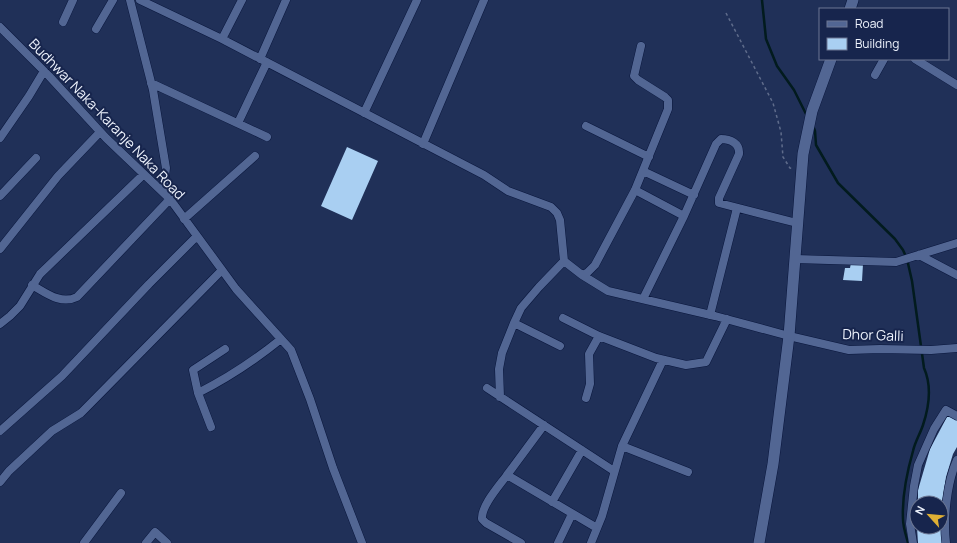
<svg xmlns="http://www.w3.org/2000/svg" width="957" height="543" font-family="Manrope,sans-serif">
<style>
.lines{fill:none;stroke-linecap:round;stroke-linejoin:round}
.stream{stroke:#021b1e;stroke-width:2.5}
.building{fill:#a9cff2}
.street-casing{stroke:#09163c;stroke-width:9}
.secondary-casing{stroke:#09163c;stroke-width:12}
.path{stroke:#5f6c8b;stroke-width:1.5;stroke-dasharray:3 3;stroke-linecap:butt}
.street{stroke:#526693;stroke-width:8}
.secondary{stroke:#526693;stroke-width:11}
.labels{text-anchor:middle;stroke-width:4;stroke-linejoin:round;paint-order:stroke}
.street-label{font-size:14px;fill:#eef3fd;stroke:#17254d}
</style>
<rect width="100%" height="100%" fill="#203058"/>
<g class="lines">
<path class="stream" d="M762 0 766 39 777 66 794 90 807 116
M813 126 815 131 816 145 838 183 895 239 903 250 907 259 912 281 924 368C932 386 929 407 923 425 920 434 915 442 913 451 907 472 902 497 903 519 903 527 906 535 908 543"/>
</g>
<path class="building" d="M347 147 378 161 352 220 321 206Z
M851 263 863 264 862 281 843 280 845 268H850Z
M948 415 957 419V447L953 454 946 477 942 503H918V490L930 449Z
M917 527H942V543H918Z"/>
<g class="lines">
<g class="street-casing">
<path id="street" d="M130 0 153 90 166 168 163 192
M140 0 222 39 484 175 508 191 551 207 557 213 560 220 564 261 582 275 587 273 595 265 635 190 668 109V100L665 97 638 80 634 76 641 46
M63 22 73 0
M0 27 49 76 106 138 170 199 236 289 291 350 310 399 333 468 362 543
M96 29 113 0
M222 39 242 0
M260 59 286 0
M915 59 957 85
M875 75 884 59
M151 83 267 137
M364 113 417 0
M238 123 267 62
M586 126 649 157
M0 138 29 96 44 71
M423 144 484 0
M643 171 694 195
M635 190 684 216
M0 196 36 158
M184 219 255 156
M0 249 58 176 100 132
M919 255 957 275
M795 259 896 262 957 243
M582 275 608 291 715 316 789 336 849 350 880 349 931 350 957 348
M32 285C46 293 61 305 77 297L170 199
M643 299 684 216 716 144 721 139C730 139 740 143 739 154L719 198V203L797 223
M710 315 737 208
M563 318 599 336 656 358 686 365 706 362 727 319
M514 323 560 346
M0 324 10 316 20 306 40 274 144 174
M487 388 614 471
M198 393C228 378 255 360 281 339
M500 397 499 369 502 353 514 323 521 308 539 287 564 261
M586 398 590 384 589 354 599 336
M544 425 507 475 597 528
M211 427 198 393 193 370 225 349
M0 431 62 376 149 284 197 236
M622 446 688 472
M507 475C499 486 481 506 482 519L486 523 521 543
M0 482 9 471 52 431 81 413 222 270
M552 502 582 450
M84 543 121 493
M146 543 155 532 167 543
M558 543 572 514
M591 543 602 516 622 446 663 360
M913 543 910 524 914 486 918 465 934 429 946 410 957 416
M946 543C943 519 947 482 957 460"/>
</g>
<g class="secondary-casing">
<path id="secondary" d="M850 9 853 0
M759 543 773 464 789 336 803 154 812 111 831 59"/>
</g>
<path class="path" d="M726 13 773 103 781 132 783 157 790 168 793 169"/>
<use href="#street" class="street"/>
<use href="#secondary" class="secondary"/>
</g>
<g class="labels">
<g class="street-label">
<text transform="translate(107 119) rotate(46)" y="5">Budhwar Naka-Karanje Naka Road</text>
<text transform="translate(873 335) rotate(2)" y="5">Dhor Galli</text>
</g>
</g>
<rect x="819" y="8" width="130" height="52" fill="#17254d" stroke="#6d7793"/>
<rect x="827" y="21" width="20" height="6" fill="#526693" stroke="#6d7793"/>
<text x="855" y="28" font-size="12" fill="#eef3fd">Road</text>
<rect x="827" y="38" width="20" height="12" fill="#a9cff2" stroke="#6d7793"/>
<text x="855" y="48" font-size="12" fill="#eef3fd">Building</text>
<g transform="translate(929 515) rotate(297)"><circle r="19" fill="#17254d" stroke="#6d7793"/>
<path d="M0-3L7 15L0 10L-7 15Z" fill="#e0b034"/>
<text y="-6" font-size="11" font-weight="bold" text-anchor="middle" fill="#eef3fd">N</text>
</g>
</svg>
